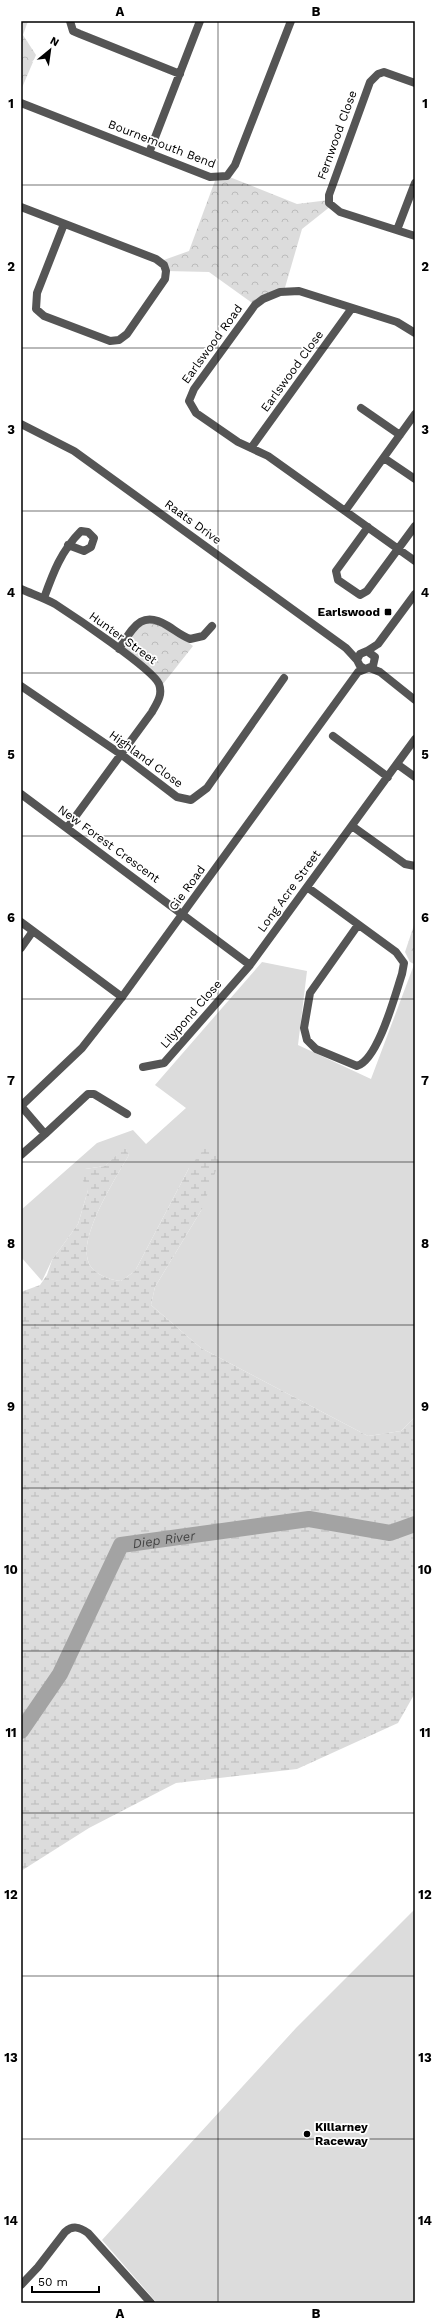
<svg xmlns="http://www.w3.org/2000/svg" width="436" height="2324" font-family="'Work Sans',sans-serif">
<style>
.grass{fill:#dcdcdc}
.wetland{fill:url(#wetland-marsh)}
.park{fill:url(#park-crowns)}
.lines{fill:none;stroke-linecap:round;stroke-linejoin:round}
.river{stroke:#a3a3a3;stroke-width:16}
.minor{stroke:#555;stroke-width:8}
.tertiary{stroke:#555;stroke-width:8}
.grid{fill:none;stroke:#000;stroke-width:1;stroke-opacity:0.55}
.poi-dot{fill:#000;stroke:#fff;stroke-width:1.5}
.labels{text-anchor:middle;stroke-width:3.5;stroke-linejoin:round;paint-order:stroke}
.street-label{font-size:12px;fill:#000;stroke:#fff}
.poi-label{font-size:12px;font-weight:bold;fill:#000;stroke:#fff;text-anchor:end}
.water-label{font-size:13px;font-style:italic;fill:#444;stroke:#fff}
.neatline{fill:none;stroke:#000;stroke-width:1.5}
.grid-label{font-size:13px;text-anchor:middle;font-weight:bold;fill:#000}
</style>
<defs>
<pattern id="wetland-marsh" width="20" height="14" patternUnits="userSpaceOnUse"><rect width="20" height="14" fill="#dcdcdc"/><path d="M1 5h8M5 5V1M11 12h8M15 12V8" fill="none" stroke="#bbb"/></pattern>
<pattern id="park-crowns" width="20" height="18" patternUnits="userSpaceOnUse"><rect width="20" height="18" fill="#dcdcdc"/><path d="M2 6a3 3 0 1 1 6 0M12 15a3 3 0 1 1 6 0" fill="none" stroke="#bbb"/></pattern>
</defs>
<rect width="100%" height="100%" fill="#fff"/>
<path class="grass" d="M262 962 307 971 298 1045 371 1079 415 962V1417L401 1431 368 1436 201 1348 151 1305 155 1287 202 1209 189 1168 135 1271 121 1281C106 1279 89 1273 87 1256 83 1230 116 1177 129 1155L125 1148 105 1166 85 1169 88 1190 78 1224 52 1260 42 1281 21 1257V1210L97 1143 133 1130 146 1144 186 1108 155 1085Z
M415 1909V2303H157L102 2240 296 2028Z"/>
<path class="wetland" d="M125 1147 129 1155C116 1177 83 1230 87 1256 89 1273 106 1279 121 1281L135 1271 189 1168 204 1149H215L219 1162 202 1209 155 1287 151 1305 201 1348 368 1436 401 1431 415 1417V1693L398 1723 297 1769 176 1783 89 1828 21 1871V1292L40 1285 47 1275 52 1260 78 1224 88 1190 79 1173 85 1169 105 1166Z"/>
<path class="park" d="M21 21H28L23 35 36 55 21 90Z
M227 176 297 204 329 200 331 206 302 229 284 291 255 305 209 272 166 271 161 261 189 251 216 178Z
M160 621 193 646 163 684 119 650 138 625Z
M415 922V962L414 964 410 962 405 952Z"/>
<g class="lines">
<path class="river" id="s1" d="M21 1731 60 1674 121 1545 309 1519 390 1533 415 1524"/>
<path class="minor" d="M70 21 73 31 80 34 180 74
M415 83 384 72 378 74 370 82 329 195V203L340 212 415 236
M21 103 210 177 227 176 235 165 291 21
M149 153 200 21
M21 207 156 259 164 265 166 271 165 279 127 334 119 340 110 341 44 316 36 309 37 293 64 224
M397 230 415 183
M415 333 397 322 299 291 280 292 263 299 255 305 194 389 189 401 196 413 238 442 268 456 415 561
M361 408 400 435
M251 448 352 308
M384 458 415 479
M345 511 415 414
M368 527 336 571 338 580 360 595 367 591 415 526
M21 589C32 594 44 598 55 604 72 615 153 669 159 684 163 695 157 703 152 712L67 828
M44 598C53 573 61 551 81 531L88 532 94 538 91 547 84 551 68 545
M119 649C133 628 141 609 168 626 176 631 182 636 190 639L203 636 212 626
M370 668 380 672 415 700
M21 686 122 755 177 797 191 800 207 788 284 678
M333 736 388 777
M397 764 415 777
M21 794 250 965
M352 826 405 864 415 866
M307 887 396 952 404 963 402 974C395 995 378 1060 357 1066L316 1049 307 1040 304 1028 310 993 358 925
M21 922 122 997
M21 948 33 931
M143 1067 164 1063 250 965 415 739
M21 1106 45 1134 88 1094H94L127 1114
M21 1155 45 1134
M21 2285 38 2267 65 2232C73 2225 79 2227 88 2233L151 2303"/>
<path class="tertiary" d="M21 424 74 451 346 648 357 660
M367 651 378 644 415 594
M21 1106 82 1048 122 997 358 672 373 666 375 657 367 651 360 654 357 660 360 666 365 669"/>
</g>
<path class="grid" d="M218 21V2303M21 185H415M21 348H415M21 511H415M21 673H415M21 836H415M21 999H415M21 1162H415M21 1325H415M21 1488H415M21 1651H415M21 1813H415M21 1976H415M21 2139H415"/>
<g class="poi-dot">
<rect x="384" y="608" width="8" height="8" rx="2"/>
<circle cx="307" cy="2134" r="4"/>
</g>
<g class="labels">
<g class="street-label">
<text transform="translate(337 135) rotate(-70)" y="4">Fernwood Close</text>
<text transform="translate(162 144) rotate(21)" y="4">Bournemouth Bend</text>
<text transform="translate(212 344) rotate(-54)" y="4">Earlswood Road</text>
<text transform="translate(292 371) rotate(-54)" y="4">Earlswood Close</text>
<text transform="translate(193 522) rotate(36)" y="4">Raats Drive</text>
<text transform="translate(123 638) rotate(36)" y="4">Hunter Street</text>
<text transform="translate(146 759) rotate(36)" y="4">Highland Close</text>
<text transform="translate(109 844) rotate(36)" y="4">New Forest Crescent</text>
<text transform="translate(187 888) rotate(-54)" y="4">Gie Road</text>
<text transform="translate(289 891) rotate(-54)" y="4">Long Acre Street</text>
<text transform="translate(191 1014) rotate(-49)" y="4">Lilypond Close</text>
</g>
<g class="poi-label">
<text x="380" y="616">Earlswood</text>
<text x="315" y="2131" text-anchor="start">Killarney<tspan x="315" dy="14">Raceway</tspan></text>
</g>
<g class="water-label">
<text dy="5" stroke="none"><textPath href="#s1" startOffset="255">Diep River</textPath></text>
</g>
</g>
<rect width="436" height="2324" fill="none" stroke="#ffffff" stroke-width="44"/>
<g transform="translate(50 50) rotate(29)" stroke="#ffffff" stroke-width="3" paint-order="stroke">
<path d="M0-3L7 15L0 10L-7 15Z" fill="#000000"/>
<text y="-6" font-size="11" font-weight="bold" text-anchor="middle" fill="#000000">N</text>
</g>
<path d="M32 2286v6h67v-6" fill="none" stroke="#000000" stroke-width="2"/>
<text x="38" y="2286" font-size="12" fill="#000000" stroke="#ffffff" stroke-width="3" paint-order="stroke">50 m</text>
<rect x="22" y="22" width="392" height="2280" class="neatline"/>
<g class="grid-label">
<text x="120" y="16">A</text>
<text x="316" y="16">B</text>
<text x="11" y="108">1</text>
<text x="425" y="108">1</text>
<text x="11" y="271">2</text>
<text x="425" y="271">2</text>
<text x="11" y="434">3</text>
<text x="425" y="434">3</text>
<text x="11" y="597">4</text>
<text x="425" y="597">4</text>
<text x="11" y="759">5</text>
<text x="425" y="759">5</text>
<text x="11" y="922">6</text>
<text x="425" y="922">6</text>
<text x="11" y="1085">7</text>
<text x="425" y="1085">7</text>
<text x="11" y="1248">8</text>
<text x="425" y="1248">8</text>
<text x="11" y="1411">9</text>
<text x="425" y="1411">9</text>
<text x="11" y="1574">10</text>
<text x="425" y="1574">10</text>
<text x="11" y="1737">11</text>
<text x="425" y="1737">11</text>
<text x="11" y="1899">12</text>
<text x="425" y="1899">12</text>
<text x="11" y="2062">13</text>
<text x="425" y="2062">13</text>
<text x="11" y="2225">14</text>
<text x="425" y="2225">14</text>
<text x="120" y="2318">A</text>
<text x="316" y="2318">B</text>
</g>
</svg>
